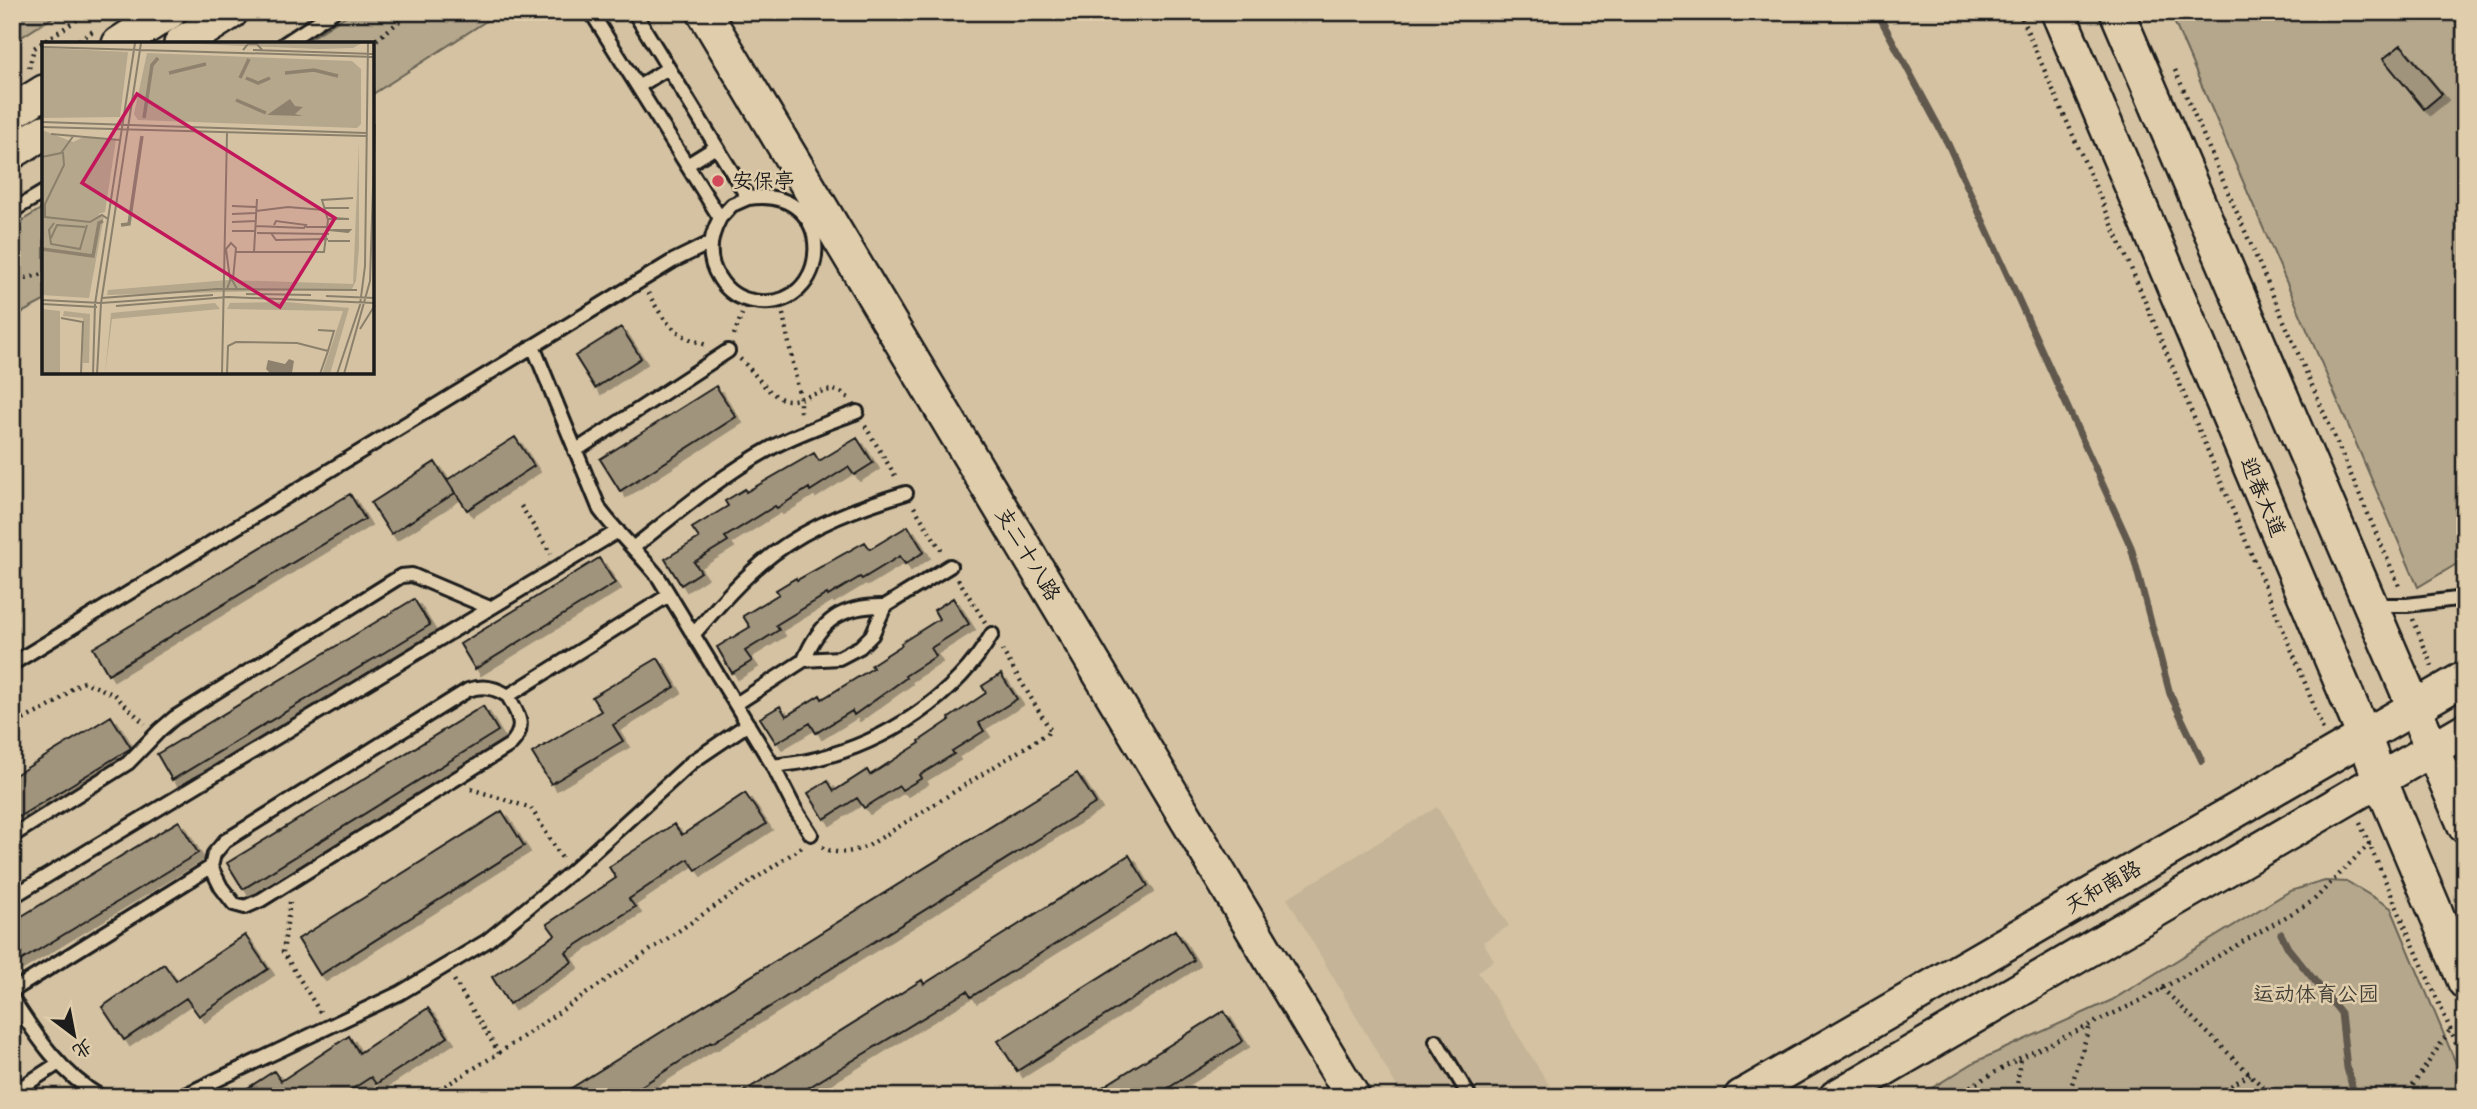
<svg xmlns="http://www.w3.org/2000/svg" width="2477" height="1109" font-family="Delius,'LXGW WenKai TC',sans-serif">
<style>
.built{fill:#c5b497}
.green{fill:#b5a78c;stroke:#686254;stroke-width:2}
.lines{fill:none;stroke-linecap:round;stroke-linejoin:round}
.stream{stroke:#60594e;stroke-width:7}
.building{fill:#a1947d;stroke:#1c1c1c;stroke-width:2;filter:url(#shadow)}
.lane-casing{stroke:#1c1c1c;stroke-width:18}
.secondary-casing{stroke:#1c1c1c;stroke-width:38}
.path{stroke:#1c1c1c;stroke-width:4.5;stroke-dasharray:2 5;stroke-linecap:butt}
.lane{stroke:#e0cdab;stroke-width:12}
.secondary{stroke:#e0cdab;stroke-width:33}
.poi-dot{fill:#d1495b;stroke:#e0cdab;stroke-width:2.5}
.labels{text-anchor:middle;stroke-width:5;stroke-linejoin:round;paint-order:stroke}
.poi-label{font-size:21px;fill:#1c1c1c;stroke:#e0cdab;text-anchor:start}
.street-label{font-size:21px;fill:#1c1c1c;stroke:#e0cdab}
.park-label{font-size:21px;fill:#423f38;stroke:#e0cdab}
.inset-river{fill:none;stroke:#8e826f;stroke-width:3.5}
.inset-road{fill:none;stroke:#8a806c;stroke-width:2}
.view{fill:#c2185b;fill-opacity:0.15;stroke:#c2185b;stroke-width:3.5}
.inset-edge{fill:none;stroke:#1c1c1c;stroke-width:3.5}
</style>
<defs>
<filter id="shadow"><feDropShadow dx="6" dy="6" stdDeviation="0" flood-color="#0004"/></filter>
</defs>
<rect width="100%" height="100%" fill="#d4c2a2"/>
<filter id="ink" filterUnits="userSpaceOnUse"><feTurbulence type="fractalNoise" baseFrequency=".0143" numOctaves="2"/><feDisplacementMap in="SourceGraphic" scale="14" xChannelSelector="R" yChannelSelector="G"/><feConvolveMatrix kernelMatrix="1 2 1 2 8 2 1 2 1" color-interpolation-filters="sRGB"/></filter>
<g filter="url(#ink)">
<path class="built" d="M1437 807 1509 926 1483 942 1494 960 1478 972 1557 1097H1403L1287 898Z"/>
<path class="green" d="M12 12H61L12 43Z
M352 12H500L373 94V44H302Z
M2170 12H2465V559L2418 587Z
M44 207V301L12 318V227Z
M2325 881 2348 882 2391 908 2465 1085V1097H1917L1975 1062 2112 1000 2290 891Z"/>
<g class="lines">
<path class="stream" d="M1877 12 1948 144 2131 547 2170 694 2202 761
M2281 934 2288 948 2341 1013 2347 1068 2355 1097"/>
</g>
<path class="building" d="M2401 45 2442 94 2424 109 2383 59Z
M621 327 641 358 595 388 575 356Z
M716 386 736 417 620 491 600 459Z
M515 437 534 466 467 510 447 480Z
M857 438 873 463 854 475 848 467 810 491 809 488 777 508 775 506 725 537 728 541 694 562 701 572 681 585 665 559 699 538 692 528 728 506 725 501 745 489 746 492 814 453 819 461Z
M435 462 455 493 391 534 371 503Z
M350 494 365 519 108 674 93 648Z
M908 526 924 552 905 564 900 556 862 579 860 577 828 596 827 594 776 625 779 630 745 651 752 661 732 673 717 647 750 627 743 616 779 594 776 590 796 578 797 580 865 542 870 549Z
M599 558 615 583 475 669 460 644Z
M953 598 969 624 931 648 936 656 905 676 906 678 854 715 852 711 816 733 810 723 776 743 760 718 780 706 786 716 820 695 822 699 873 668 871 665 902 645 901 643 939 619 934 610Z
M414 599 430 625 172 780 157 754Z
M658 658 675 687 613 725 623 741 551 784 532 753 601 711 592 697Z
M1001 674 1017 699 979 723 984 731 952 751 954 754 920 775 922 778 902 790 899 786 864 808 857 798 824 819 808 793 828 781 834 791 867 770 870 775 920 743 919 741 950 720 949 718 986 693 982 686Z
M483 706 498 731 243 889 227 863Z
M111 716 131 748 12 821V777Z
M1077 773 1096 803 712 1043 711 1042 624 1097H557Z
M745 793 766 824 696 870 688 859 629 899 635 907 566 952 572 962 509 1004 492 977 555 935 547 924 616 878 609 867 674 824 682 835Z
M502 811 524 846 320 975 298 939Z
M179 821 198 853 12 966V922Z
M1129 855 1148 886 971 997 967 991 793 1097H735L922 980 924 984Z
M1175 930 1194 960 1017 1071 998 1041Z
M245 935 268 969 199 1016 186 998 124 1040 102 1007 164 964 176 981Z
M428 1008 448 1037 376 1084 371 1077 340 1097H234L274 1071 281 1081 349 1036 359 1053Z
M1224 1011 1243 1041 1154 1097H1087Z"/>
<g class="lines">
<g class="lane-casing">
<path id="lane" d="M591 12 720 218C709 238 706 258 719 278 727 291 739 299 753 301 832 316 842 184 748 198L634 12
M284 44 333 12
M638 87 668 68
M687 165 716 147
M12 211 44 192
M720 218 732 205 748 198
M533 346 600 510C618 534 640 554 659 578L773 766 795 809 811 834
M575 451 728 351
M634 547C678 512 722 475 771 448 798 433 828 423 857 412
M2375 605H2407L2465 598
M693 635C718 606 743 577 773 554 813 524 859 507 906 493
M804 660C820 620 843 605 885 606
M12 664 673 261 710 243
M508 696C519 715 527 728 510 745L261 900 245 907 234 904 221 887 211 867 214 854 225 841 468 690C483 685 495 687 508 696L669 595
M736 704 804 660 839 658 860 647 872 635 885 606 950 566
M773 766C787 764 802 763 816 759 886 742 956 697 992 634
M12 836 128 763 160 730 174 718 401 576 412 575 490 608
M12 897 618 531
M12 991 211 867
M12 998C36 1036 61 1074 101 1097
M1436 1041 1470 1097
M14 1097 16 1091 59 1063
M181 1097 400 993 487 941 570 873 692 762 748 724"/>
</g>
<g class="secondary-casing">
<path id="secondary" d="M704 12 1353 1097
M2058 12 2364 736 2380 780 2465 982
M2117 12 2465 826
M119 44 169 12
M181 44 231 12
M12 112 44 92
M12 152 44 132
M1741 1097 2465 678
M1836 1097 2465 730"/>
</g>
<path class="path" d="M2019 12 2131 268 2300 670 2323 730
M73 44 93 31
M371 44 411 12
M29 68 34 48 89 12
M2175 70 2400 588
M12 281 44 274
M648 293C664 321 674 336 707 345
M783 314 800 398V416
M734 335 742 314
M740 359C754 371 764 390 780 398 803 408 829 376 848 398
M865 426 897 479
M521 506 551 554
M914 507 943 553
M958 579 985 622
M2413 619 2432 666
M12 728C24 717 39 713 52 705 65 698 70 686 85 682L115 695 145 724
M471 789 531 808 563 860
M2360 823 2465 1063
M822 847C837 856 852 852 868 846L1051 731 1002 650
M290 902 283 952 320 1012
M2162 988 2273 1097
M499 1053 802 847
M427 1097 499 1053 454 980
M1952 1097 2020 1058 2144 999 2313 901 2370 843
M2016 1097 2020 1058
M2068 1097 2090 1025
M2213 1097 2250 1074
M2405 1097 2450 1030"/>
<use href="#lane" class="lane"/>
<use href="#secondary" class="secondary"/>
</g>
</g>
<circle class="poi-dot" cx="718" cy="181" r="7"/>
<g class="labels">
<g class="poi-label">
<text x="732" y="188">安保亭</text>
</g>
<g class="street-label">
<text transform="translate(2263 497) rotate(67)" y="7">迎春大道</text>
<text transform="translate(1028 554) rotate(59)" y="7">支二十八路</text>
<text transform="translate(2103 887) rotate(-30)" y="7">天和南路</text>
</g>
<g class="park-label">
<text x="2316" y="1001">运动体育公园</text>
</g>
</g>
<g transform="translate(42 42)">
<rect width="332" height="332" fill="#d4c2a2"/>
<path d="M132 1 218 2 320 1 311 6 277 7ZM0 6 86 10 78 75 0 76ZM105 11 310 19 319 27V82L315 86 96 78 92 72ZM0 88 31 100 42 95 74 97 63 170 56 172 62 174 47 256 0 253V208L32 212 0 207ZM317 101V206L314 239 310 247 65 253 66 248 186 238 311 242ZM245 260 307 266 288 332H280L301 269 185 267 188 261ZM173 261 178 267 70 277 63 332 69 271ZM0 267 18 269V332H0ZM22 269 48 272 47 321H41V276L21 274Z" fill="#b5a78c"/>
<path d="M248 57 253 64 261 65 253 72 261 74 225 73ZM247 317 252 319 250 331 229 332 224 327 226 318 243 322Z" fill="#8e826f"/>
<path class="inset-river" d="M127 31 164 22M243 31 272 28 296 34M198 36 207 17M204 36 216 41 228 36M194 58 224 71M102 76 110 23 116 16M79 183 87 182 100 94M0 207 51 214 57 181 61 179"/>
<path class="inset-road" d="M0 5 333 15M201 8 206 2H215L221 9M211 8 333 12M0 80 324 91M0 85 324 94M9 92 78 98M21 110 22 123 3 162V175L48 180 60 173 66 177M0 115 19 111 32 93M190 164 214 165M282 166H307H289M214 169 246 165 282 168M190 172 214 171M286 177H307L291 176M190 180 214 179M12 181 7 188 9 202 38 207 45 183M214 184 262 186 264 183 234 179 232 183M264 185H287M287 188 306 190 308 188H291M190 189H214M215 191 287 192M229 191 234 198 286 197M9 196 15 183 43 185M286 199H308H291M193 210H282L286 178 280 158 311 156M212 210 215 157M188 237 184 207 189 201 194 206 191 237M185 247 189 236 195 247M204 252 269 253M284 254 333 256M60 256 175 247 315 248M0 258 59 261 171 253M0 262 55 265M74 264 186 255 333 261M19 276 41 280 39 332M318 287 333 263M276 288 292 289 286 309M51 332 53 262 93 1M55 332 59 261 99 1M180 332 185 91M185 332 186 304 194 300 255 301 286 309 278 332M295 332 318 263 323 224 326 1M302 332 328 239 333 82"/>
<path class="view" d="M95 52 293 176 238 265 40 141Z"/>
<rect width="332" height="332" class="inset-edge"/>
</g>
<rect width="2477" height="1109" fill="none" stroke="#e0cdab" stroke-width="42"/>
<rect x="21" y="21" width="2435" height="1067" fill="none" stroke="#1c1c1c" stroke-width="2.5" filter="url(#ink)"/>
<g transform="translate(74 1035) rotate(148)" stroke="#e0cdab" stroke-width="5" paint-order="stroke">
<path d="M0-5L12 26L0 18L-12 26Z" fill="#1c1c1c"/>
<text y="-10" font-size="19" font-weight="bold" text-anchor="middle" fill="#1c1c1c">北</text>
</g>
</svg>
